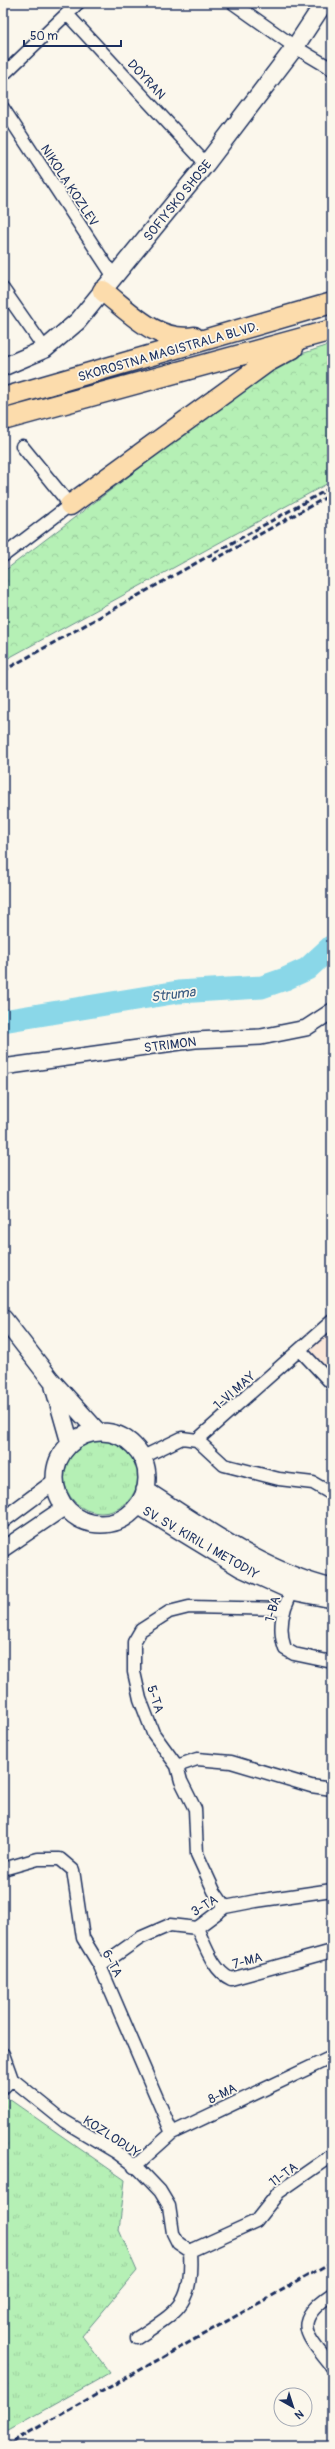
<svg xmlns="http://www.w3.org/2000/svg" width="335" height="2449" font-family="Pangolin,sans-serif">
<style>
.built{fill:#fae7d9}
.grass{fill:url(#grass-tufts);stroke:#68908a}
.forest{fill:url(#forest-crowns);stroke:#68908a}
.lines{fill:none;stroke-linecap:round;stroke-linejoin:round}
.river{stroke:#8ad7e8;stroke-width:23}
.minor-casing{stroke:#1b2f5e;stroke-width:15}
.tertiary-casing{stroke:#1b2f5e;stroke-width:18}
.secondary-casing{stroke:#1b2f5e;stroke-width:20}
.trunk-casing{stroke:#1b2f5e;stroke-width:23}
.minor{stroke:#fbf7ec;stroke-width:12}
.tertiary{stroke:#fbf7ec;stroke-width:15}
.secondary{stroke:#fbf7ec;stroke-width:17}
.trunk{stroke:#fcdcac;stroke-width:20}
.rail{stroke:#1b2f5e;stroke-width:3;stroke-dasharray:6 3;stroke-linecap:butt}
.labels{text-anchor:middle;stroke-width:3.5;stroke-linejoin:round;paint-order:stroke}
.street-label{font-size:13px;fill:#1b2f5e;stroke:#fbf7ec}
.water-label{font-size:14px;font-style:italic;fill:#375980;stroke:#fbf7ec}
</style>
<defs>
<pattern id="grass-tufts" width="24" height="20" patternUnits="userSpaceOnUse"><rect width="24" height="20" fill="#b5f0b5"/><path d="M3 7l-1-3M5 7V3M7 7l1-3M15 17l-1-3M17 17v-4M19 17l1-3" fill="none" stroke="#9bce9e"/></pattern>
<pattern id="forest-crowns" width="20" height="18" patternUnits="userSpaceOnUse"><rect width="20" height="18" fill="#b5f0b5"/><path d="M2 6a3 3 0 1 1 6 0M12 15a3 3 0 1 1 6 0" fill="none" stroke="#9bce9e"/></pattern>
</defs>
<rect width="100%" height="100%" fill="#fbf7ec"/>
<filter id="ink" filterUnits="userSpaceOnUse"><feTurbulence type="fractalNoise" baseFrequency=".025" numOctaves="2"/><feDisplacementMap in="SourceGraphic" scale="8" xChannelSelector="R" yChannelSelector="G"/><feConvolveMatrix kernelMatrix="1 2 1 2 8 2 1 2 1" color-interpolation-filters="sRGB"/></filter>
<g filter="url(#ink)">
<path class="built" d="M332 1326V1376L306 1350Z"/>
<path class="grass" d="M64 1476a37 37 0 1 1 74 0a37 37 0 1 1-74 0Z
M6 2097 125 2180 119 2230 137 2271 82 2336 110 2373 3 2433V2101Z"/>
<path class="forest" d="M332 344V481L3 661V572L263 374 292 357Z"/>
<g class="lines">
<path class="river" d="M3 1021 178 992 262 987 285 979 307 969 332 946"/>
<g class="minor-casing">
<path id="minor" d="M233 3 295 47 332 69
M67 14 206 164
M3 75 78 3
M3 108 114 277
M3 289 45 349
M3 556 70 505 22 446
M301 1351 332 1384
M197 1440 224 1465 279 1479 313 1483 332 1494
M143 1457 182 1438 197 1440 332 1321
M296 1585C283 1605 277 1626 285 1649L294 1654 332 1662
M177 1766 197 1759 231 1762 311 1786 332 1789
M3 1869 38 1859H60L73 1870 83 1938 100 1966 172 2133
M225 1907 214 1891 197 1854 195 1809 181 1781 177 1766 153 1733 140 1699 134 1672V1642L141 1630 169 1612 189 1607 284 1609
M197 1928C205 1945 213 1971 231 1979L332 1951
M100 1966 140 1938 170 1925 197 1928 225 1907 256 1901 332 1890
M3 2054 12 2079 64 2121 116 2152 140 2170 160 2191 169 2206 173 2233 178 2243 190 2251 256 2221 279 2192 332 2155
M3 2088 12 2079
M134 2167 172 2133 332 2057
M332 2294C289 2323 308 2336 332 2367
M137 2338C179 2310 193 2305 190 2251"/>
</g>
<g class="tertiary-casing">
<path id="tertiary" d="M3 1067 195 1040 261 1037 306 1028 332 1011
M3 1520 54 1482
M3 1549 65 1507"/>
</g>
<g class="secondary-casing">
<path id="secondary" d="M3 367 45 349 78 321 206 164 295 47 324 3
M3 1318 51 1380 98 1432
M54 1387 70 1443
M55 1478a46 46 0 1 1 92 0a46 46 0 1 1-92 0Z
M145 1490C203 1527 264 1572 332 1588
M138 1505 241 1568 292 1591 332 1599"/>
</g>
<g class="trunk-casing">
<path id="trunk" d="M103 291C130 312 157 343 194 337
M3 398 332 303
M3 420 332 330
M70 505 267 362 293 348"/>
</g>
<use href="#minor" class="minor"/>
<use href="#tertiary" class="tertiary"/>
<use href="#secondary" class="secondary"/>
<use href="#trunk" class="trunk"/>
<path class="rail" d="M212 561 332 494
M3 671 332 487
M5 2446 332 2262"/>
</g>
</g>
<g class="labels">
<g class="street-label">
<text transform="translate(147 79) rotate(47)" y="5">DOYRAN</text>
<text transform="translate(70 185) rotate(57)" y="5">NIKOLA KOZLEV</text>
<text transform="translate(177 200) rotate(-51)" y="5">SOFIYSKO SHOSE</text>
<text transform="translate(168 351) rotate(-16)" y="5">SKOROSTNA MAGISTRALA BLVD.</text>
<text transform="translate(170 1044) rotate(-7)" y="5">STRIMON</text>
<text transform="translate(234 1390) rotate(-41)" y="5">1-VI MAY</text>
<text transform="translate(201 1542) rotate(30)" y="5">SV. SV. KIRIL I METODIY</text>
<text transform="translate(272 1609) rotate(-74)" y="5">1-ВА</text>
<text transform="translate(156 1699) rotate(72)" y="5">5-ТА</text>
<text transform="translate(204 1905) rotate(-31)" y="5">3-ТА</text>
<text transform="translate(247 1960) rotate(-15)" y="5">7-МА</text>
<text transform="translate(113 1963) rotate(63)" y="5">6-ТА</text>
<text transform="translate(222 2093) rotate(-26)" y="5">8-МА</text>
<text transform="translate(112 2136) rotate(33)" y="5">KOZLODUY</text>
<text transform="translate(283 2174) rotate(-36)" y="5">11-ТА</text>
</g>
<g class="water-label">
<text transform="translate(173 994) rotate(-7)" y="5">Struma</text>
</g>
</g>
<rect width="335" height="2449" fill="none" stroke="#fbf7ec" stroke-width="16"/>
<rect x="8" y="8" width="319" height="2433" fill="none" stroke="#1b2f5e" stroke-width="1.5" filter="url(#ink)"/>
<g transform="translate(293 2407) rotate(141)"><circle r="19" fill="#fbf7ec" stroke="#a1a7b3"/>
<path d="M0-3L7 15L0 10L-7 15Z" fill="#1b2f5e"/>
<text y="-6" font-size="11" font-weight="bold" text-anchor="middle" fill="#1b2f5e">N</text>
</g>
<path d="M24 40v6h97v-6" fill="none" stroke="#1b2f5e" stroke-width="2"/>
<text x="30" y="40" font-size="12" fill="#1b2f5e" stroke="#fbf7ec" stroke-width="3" paint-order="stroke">50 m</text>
</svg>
